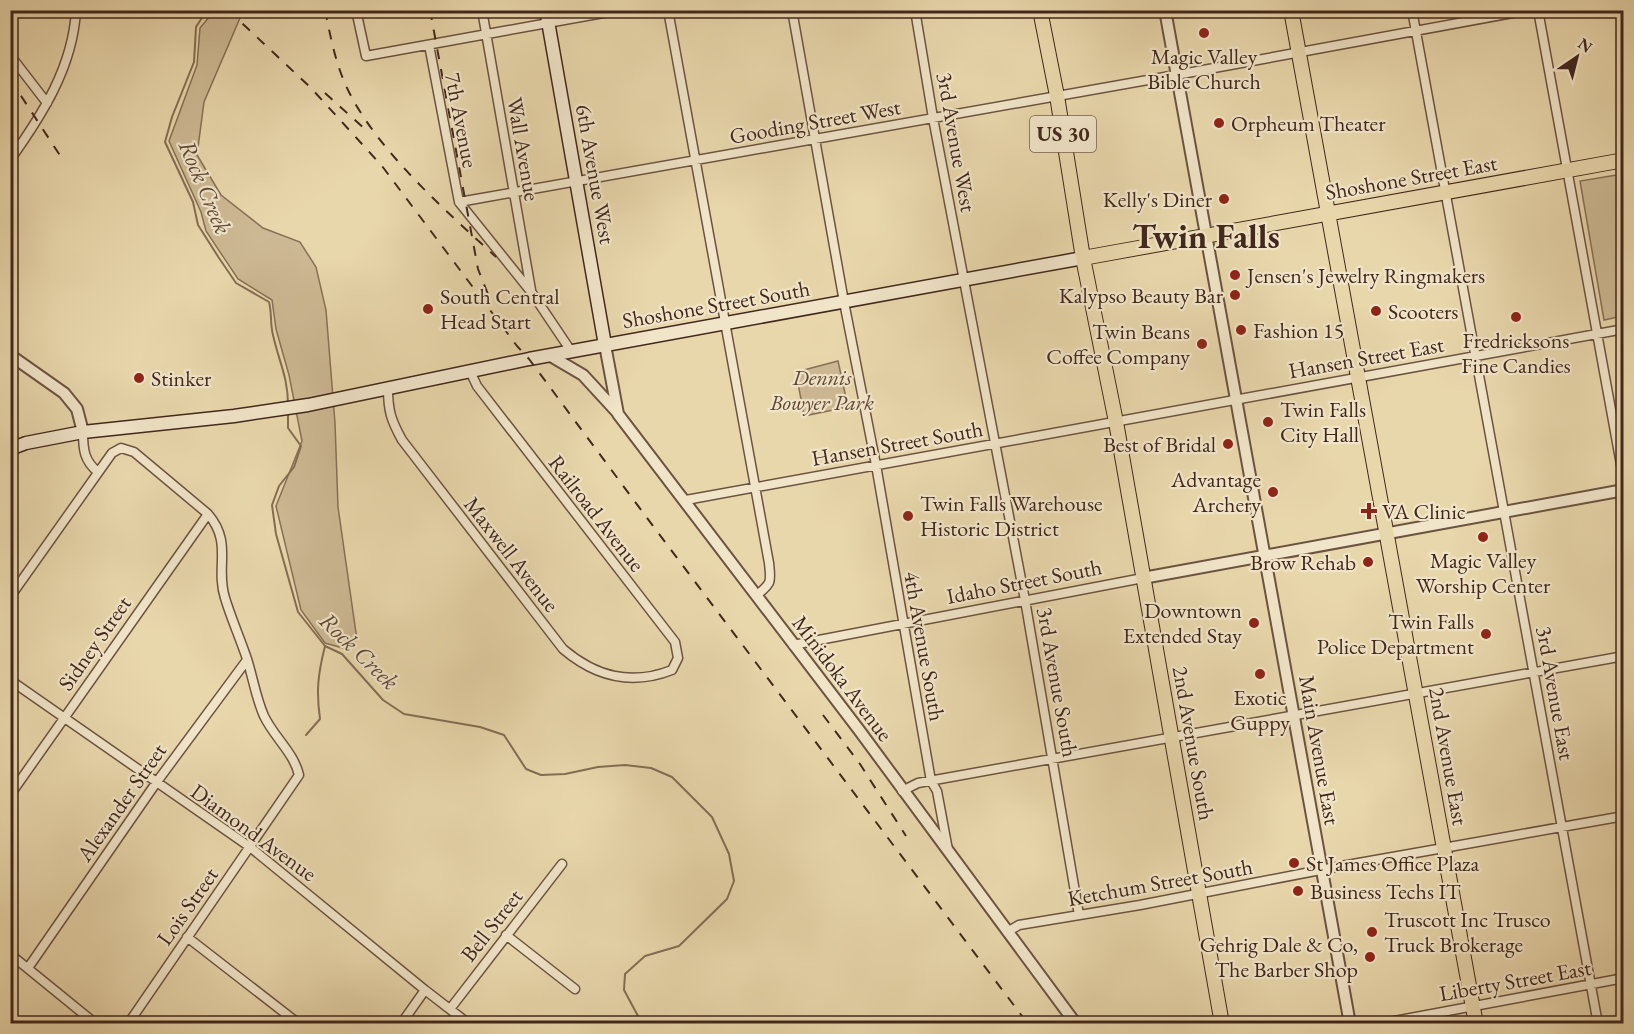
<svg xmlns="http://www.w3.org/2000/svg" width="1634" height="1034" font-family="'EB Garamond',serif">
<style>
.green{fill:#cdb994;stroke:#887058;stroke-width:1.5}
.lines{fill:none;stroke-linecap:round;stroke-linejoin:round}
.stream{stroke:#846d55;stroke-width:2}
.minor-casing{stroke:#6c5341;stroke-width:11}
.tertiary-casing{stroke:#6c5341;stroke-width:14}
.secondary-casing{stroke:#42271d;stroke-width:15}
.primary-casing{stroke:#42271d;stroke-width:16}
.minor{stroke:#f1e5c9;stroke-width:8}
.tertiary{stroke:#f1e5c9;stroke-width:10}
.secondary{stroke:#f1e5c9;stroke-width:12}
.primary{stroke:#e9d7ac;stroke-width:14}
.rail{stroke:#42271d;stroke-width:2;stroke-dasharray:10 10;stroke-linecap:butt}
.poi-dot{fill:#8f2418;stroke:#f1e5c9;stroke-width:2}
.labels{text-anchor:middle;stroke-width:4.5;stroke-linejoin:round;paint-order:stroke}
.shield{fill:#f1e5c9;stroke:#766051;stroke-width:1.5}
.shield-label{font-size:21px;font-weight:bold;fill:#42271d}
.poi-label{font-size:22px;fill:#42271d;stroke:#f1e5c9;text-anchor:start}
.street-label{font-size:22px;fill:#42271d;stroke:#f1e5c9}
.park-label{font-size:22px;font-style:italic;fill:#5e4435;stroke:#f1e5c9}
.water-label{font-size:24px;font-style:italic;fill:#634a39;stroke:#f1e5c9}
.town-label{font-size:34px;font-weight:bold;fill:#42271d;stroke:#f1e5c9}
</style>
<rect width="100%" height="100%" fill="#e9d7ac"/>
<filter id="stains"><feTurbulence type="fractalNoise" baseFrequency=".00333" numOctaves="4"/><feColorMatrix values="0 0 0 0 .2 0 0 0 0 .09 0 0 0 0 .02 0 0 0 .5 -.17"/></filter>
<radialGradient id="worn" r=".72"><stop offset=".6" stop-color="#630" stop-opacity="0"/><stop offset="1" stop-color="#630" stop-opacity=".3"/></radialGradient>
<path class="green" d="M214 11H243L204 102 197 155 221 195 263 228 300 242 316 267 326 310 335 423 338 507 357 640 346 649 325 643 301 610 276 506 302 441 289 375 276 329 272 300 238 279 206 231 201 212 169 141 197 65 200 28Z
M1623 174V316L1604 320 1580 181Z
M838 361 848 407 804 416 796 372Z"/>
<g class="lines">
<path class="stream" d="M207 10 196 27 194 62 172 117 165 142 193 202 198 225 219 258 236 283 269 302C272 313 270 324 273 335 279 362 288 377 288 405
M288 414V428L301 446 294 467 279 486 272 505 276 534 298 612 325 646 342 654 383 700 404 714 480 727 504 735 526 769 541 775 565 774 598 767 625 765 651 768 672 777 712 817 729 854 734 881 727 899 679 946 645 956 625 974 624 990 638 1016 647 1024
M306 735 320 719C316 691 318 674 325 646"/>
<g class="minor-casing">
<path id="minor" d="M356 10 366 56 620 10
M482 10 531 290
M668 10 769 563C771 582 772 583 757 595
M792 10 844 302 876 465 931 781 937 791 948 850
M915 10 933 118 1025 600 1079 915
M1412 10 1598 1024
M1538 10 1624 481
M429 45 459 202 532 293 571 351
M10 55 47 103
M10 160C42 115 73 67 76 10
M459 202 1176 75 1529 10
M388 388C388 411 391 420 402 440L563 649C596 677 631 686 672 670L678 658 675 642 477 386 470 371
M83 432C83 449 84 461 98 472
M686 500 1624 329
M10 597 112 453 121 448 134 452 208 514C233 543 215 567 225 598 231 618 240 638 247 659 253 678 256 698 264 716 274 737 294 753 299 775L128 1024
M793 645 1143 578
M10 680 250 847 425 990 469 1024
M902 791 918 783 1624 656
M10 795 208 514
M1007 932 1019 925 1140 905 1336 867 1624 816
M506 935 575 989
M187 937 299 1024
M10 954 96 1024
M28 968 156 783 247 660
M450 1009 562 864
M401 1024 425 990
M1378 1024 1624 978"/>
</g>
<g class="tertiary-casing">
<path id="tertiary" d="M1165 10 1350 1024
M605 345 618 414 859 730 1076 1024
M10 355 64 393 77 409 83 432
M549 355 583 375 617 412
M1143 578 1624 490"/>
</g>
<g class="secondary-casing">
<path id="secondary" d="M546 10 605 345
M10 449 26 443 83 432 234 416 308 405 529 359 1083 258"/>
</g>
<g class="primary-casing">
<path id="primary" d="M1040 10 1057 96 1083 258 1116 422 1222 1024
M1291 10 1476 1024
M1083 258 1624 160"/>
</g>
<use href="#minor" class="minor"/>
<use href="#tertiary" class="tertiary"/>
<use href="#secondary" class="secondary"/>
<use href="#primary" class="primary"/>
<path class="rail" d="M228 10 311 88 382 166 517 346 529 359 653 526 1028 1024
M325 10C331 39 336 67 350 94 381 154 446 211 496 257
M430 10 478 269 491 302
M10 79 61 157
M325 93 367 131
M823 715 860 764 906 836"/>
</g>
<g class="poi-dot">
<circle cx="1204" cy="33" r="6"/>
<circle cx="1219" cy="123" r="6"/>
<circle cx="1224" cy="199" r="6"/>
<circle cx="1235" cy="275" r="6"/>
<circle cx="1235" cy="295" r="6"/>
<circle cx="428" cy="309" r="6"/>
<circle cx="1376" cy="311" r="6"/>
<circle cx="1516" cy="317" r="6"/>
<circle cx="1241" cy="330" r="6"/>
<circle cx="1202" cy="344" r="6"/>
<circle cx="139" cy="378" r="6"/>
<circle cx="1268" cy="422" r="6"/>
<circle cx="1228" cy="444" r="6"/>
<circle cx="1273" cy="492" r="6"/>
<path d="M1366 502h6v6h6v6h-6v6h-6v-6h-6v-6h6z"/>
<circle cx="908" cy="516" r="6"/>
<circle cx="1483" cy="537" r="6"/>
<circle cx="1368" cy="562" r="6"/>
<circle cx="1254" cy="623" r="6"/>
<circle cx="1486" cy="634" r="6"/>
<circle cx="1260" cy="674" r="6"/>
<circle cx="1294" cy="863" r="6"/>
<circle cx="1298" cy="891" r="6"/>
<circle cx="1372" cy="932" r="6"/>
<circle cx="1370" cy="957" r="6"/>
</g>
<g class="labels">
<rect class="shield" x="1030" y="116" width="66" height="36" rx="4.5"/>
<g class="shield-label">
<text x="1063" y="141">US 30</text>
</g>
<g class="poi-label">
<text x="1204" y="64" text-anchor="middle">Magic Valley<tspan x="1204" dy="25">Bible Church</tspan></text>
<text x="1231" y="131">Orpheum Theater</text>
<text x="1212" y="207" text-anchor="end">Kelly's Diner</text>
<text x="1247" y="283">Jensen's Jewelry Ringmakers</text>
<text x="1223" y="303" text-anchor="end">Kalypso Beauty Bar</text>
<text x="440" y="304">South Central<tspan x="440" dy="25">Head Start</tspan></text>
<text x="1388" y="319">Scooters</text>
<text x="1253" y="338">Fashion 15</text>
<text x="1190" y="339" text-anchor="end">Twin Beans<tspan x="1190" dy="25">Coffee Company</tspan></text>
<text x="1516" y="348" text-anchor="middle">Fredricksons<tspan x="1516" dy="25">Fine Candies</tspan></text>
<text x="151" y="386">Stinker</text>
<text x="1280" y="417">Twin Falls<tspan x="1280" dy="25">City Hall</tspan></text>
<text x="1216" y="452" text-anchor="end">Best of Bridal</text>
<text x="1261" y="487" text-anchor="end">Advantage<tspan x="1261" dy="25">Archery</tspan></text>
<text x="920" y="511">Twin Falls Warehouse<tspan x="920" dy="25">Historic District</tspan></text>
<text x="1382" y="519">VA Clinic</text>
<text x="1483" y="568" text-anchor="middle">Magic Valley<tspan x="1483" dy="25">Worship Center</tspan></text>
<text x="1356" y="570" text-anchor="end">Brow Rehab</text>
<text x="1242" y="618" text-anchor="end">Downtown<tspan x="1242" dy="25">Extended Stay</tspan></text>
<text x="1474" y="629" text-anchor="end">Twin Falls<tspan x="1474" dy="25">Police Department</tspan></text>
<text x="1260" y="705" text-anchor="middle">Exotic<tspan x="1260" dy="25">Guppy</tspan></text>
<text x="1306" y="871">St James Office Plaza</text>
<text x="1310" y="899">Business Techs IT</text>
<text x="1384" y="927">Truscott Inc Trusco<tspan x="1384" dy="25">Truck Brokerage</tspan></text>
<text x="1358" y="952" text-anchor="end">Gehrig Dale &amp; Co,<tspan x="1358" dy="25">The Barber Shop</tspan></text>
</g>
<g class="street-label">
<text transform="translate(462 120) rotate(79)" y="8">7th Avenue</text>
<text transform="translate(815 121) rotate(-10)" y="8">Gooding Street West</text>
<text transform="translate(957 142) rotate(80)" y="8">3rd Avenue West</text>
<text transform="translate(524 149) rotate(80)" y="8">Wall Avenue</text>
<text transform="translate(596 174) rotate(80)" y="8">6th Avenue West</text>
<text transform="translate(1411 177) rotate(-10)" y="8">Shoshone Street East</text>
<text transform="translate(716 304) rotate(-10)" y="8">Shoshone Street South</text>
<text transform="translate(1366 357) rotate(-10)" y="8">Hansen Street East</text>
<text transform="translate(897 443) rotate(-10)" y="8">Hansen Street South</text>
<text transform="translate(597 513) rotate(52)" y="8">Railroad Avenue</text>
<text transform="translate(512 554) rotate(52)" y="8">Maxwell Avenue</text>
<text transform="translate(1024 581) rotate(-11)" y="8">Idaho Street South</text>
<text transform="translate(94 643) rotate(-55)" y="8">Sidney Street</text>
<text transform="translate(925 646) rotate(80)" y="8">4th Avenue South</text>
<text transform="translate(843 678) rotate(53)" y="8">Minidoka Avenue</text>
<text transform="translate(1058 682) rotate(80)" y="8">3rd Avenue South</text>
<text transform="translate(1556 693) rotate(80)" y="8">3rd Avenue East</text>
<text transform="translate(1194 743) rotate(80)" y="8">2nd Avenue South</text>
<text transform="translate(1320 750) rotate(80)" y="8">Main Avenue East</text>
<text transform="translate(1449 756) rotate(80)" y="8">2nd Avenue East</text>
<text transform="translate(121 802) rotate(-55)" y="8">Alexander Street</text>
<text transform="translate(254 832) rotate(36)" y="8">Diamond Avenue</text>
<text transform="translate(1160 882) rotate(-10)" y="8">Ketchum Street South</text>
<text transform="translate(187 906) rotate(-55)" y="8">Lois Street</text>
<text transform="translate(491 925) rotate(-52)" y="8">Bell Street</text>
<text transform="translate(1515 980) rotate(-10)" y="8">Liberty Street East</text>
</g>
<g class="park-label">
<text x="822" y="385">Dennis<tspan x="822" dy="25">Bowyer Park</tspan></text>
</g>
<g class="water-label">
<text transform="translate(205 187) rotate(67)" y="8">Rock Creek</text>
<text transform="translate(359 651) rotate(44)" y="8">Rock Creek</text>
</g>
<g class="town-label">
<text x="1206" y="248">Twin Falls</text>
</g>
</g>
<rect width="1634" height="1034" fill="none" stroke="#e9d7ac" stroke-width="36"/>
<rect x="12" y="12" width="1610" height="1010" fill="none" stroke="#42271d" stroke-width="3"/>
<rect x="18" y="18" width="1598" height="998" fill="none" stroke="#42271d" stroke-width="1.5"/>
<g transform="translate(1577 57) rotate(35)" stroke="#f1e5c9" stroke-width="4.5" paint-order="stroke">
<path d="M0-4.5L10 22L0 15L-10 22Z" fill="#42271d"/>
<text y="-9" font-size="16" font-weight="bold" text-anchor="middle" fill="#42271d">N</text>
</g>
<rect width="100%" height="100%" filter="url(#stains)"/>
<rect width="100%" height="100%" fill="url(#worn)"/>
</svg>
